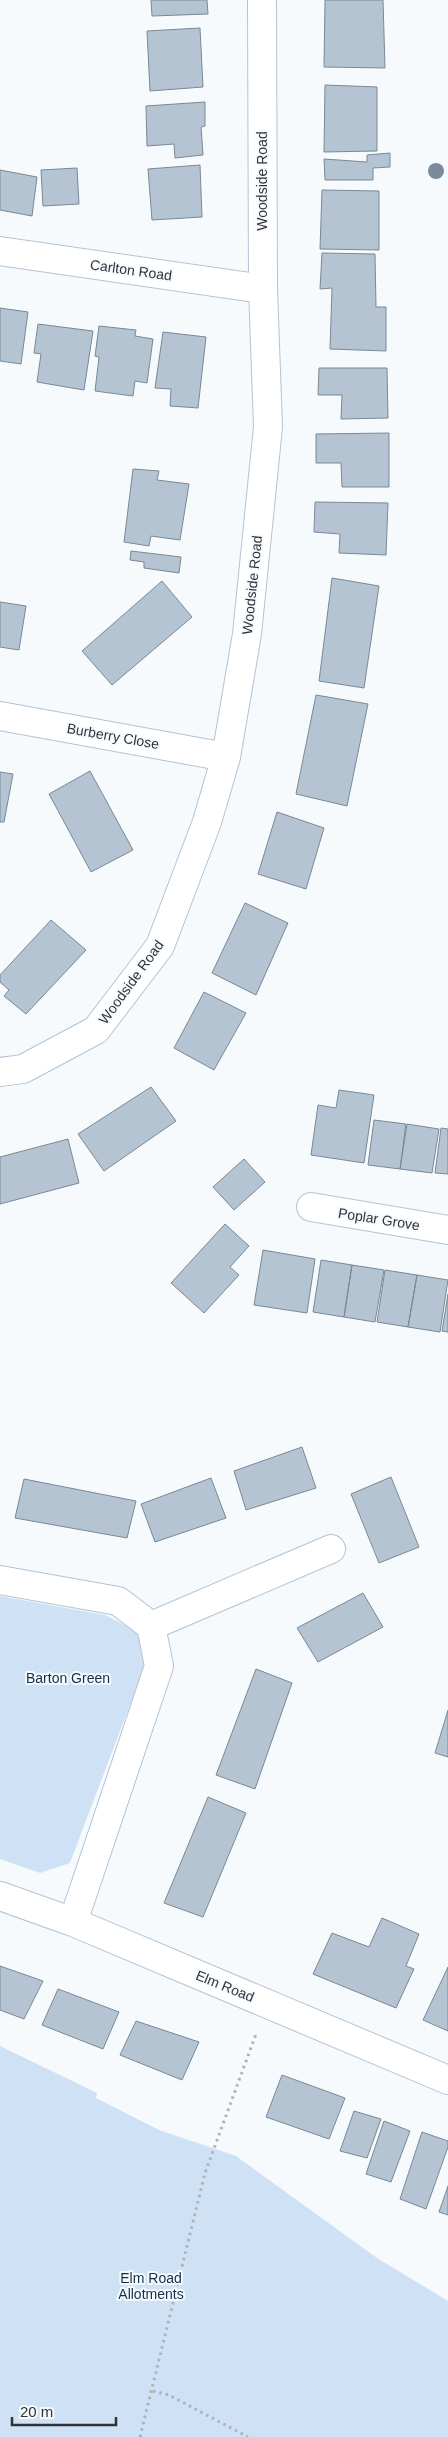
<svg xmlns="http://www.w3.org/2000/svg" width="448" height="2437" font-family="Helvetica,sans-serif">
<style>
.green{fill:#cfe2f5}
.building{fill:#b5c4d2;stroke:#7a8895}
.lines{fill:none;stroke-linecap:round;stroke-linejoin:round}
.minor-casing{stroke:#b4c3d2;stroke-width:30}
.path{stroke:#afb2b6;stroke-width:3;stroke-dasharray:2.5 4;stroke-linecap:butt}
.minor{stroke:#fff;stroke-width:28}
.tree{fill:#798b9b}
.labels{text-anchor:middle;stroke-width:4;stroke-linejoin:round;paint-order:stroke}
.street-label{font-size:14px;fill:#2f343a;stroke:#f7fafd}
.park-label{font-size:14px;fill:#12304b;stroke:#f7fafd}
</style>
<rect width="100%" height="100%" fill="#f7fafd"/>
<path class="green" d="M0 1596 105 1615 139 1632 145 1665 70 1863 40 1873 0 1859Z
M0 2046 97 2093 96 2098 159 2130 236 2156 377 2258 448 2301V2437H0Z"/>
<path class="building" d="M151 0H207L208 14 152 16Z
M325 0H383L385 68 324 67Z
M200 28 203 87 150 91 147 31Z
M325 85 377 87V151L324 152Z
M205 102V126L201 127 203 155 175 158 174 144 147 146 146 106Z
M390 153V167L373 168V180H325L324 159 367 162V155Z
M200 165 202 217 152 220 148 169Z
M77 168 79 204 43 206 41 170Z
M0 170 37 177 32 216 0 210Z
M322 190 379 191V250L320 249Z
M322 253 375 254 376 307H386V351L330 349 332 288 320 289Z
M0 308 28 312 21 364 0 361Z
M38 324 93 331 84 390 37 382 41 354 34 353Z
M99 326 136 330 135 336 153 339 147 383 135 381 133 396 95 391 99 357 95 356Z
M163 332 206 337 198 408 170 406 171 389 155 388Z
M319 368H387L388 418 341 419 342 395H318Z
M389 433V487H342L341 463H316V434Z
M133 469 159 471 157 480 189 484 180 540 151 536 149 546 124 542Z
M315 502 388 503 386 555 339 553 340 534 314 532Z
M131 551 181 557 179 573 144 568V562L130 560Z
M332 578 379 586 364 688 319 681Z
M162 581 192 617 112 685 82 651Z
M0 602 26 606 19 650 0 647Z
M316 695 368 704 347 806 296 794Z
M90 771 133 850 91 872 49 794Z
M0 772 13 774 4 822H0Z
M277 812 324 828 306 889 258 874Z
M245 903 288 923 256 995 212 973Z
M51 920 86 950 26 1014 4 996 9 990 0 982V975Z
M204 992 246 1013 214 1070 174 1048Z
M151 1087 176 1121 104 1171 78 1134Z
M339 1090 374 1095 364 1163 311 1155 318 1105 336 1108Z
M374 1120 406 1124 400 1169 368 1165Z
M407 1124 439 1129 432 1173 400 1169Z
M441 1128 448 1129V1174L435 1173Z
M68 1139 79 1183 0 1204V1157Z
M244 1159 265 1182 234 1210 213 1187Z
M225 1224 249 1246 230 1267 239 1275 204 1313 171 1283Z
M263 1250 315 1259 307 1313 254 1305Z
M321 1260 352 1265 344 1317 313 1312Z
M352 1265 384 1270 375 1322 344 1317Z
M385 1270 417 1275 408 1327 377 1322Z
M417 1275 448 1280 440 1332 408 1327Z
M448 1294V1332L442 1331Z
M302 1447 316 1488 246 1510 234 1471Z
M391 1477 419 1547 379 1563 351 1494Z
M211 1478 226 1518 155 1542 141 1504Z
M24 1479 136 1501 127 1538 15 1518Z
M363 1593 383 1627 318 1662 297 1628Z
M256 1669 292 1683 255 1789 216 1775Z
M448 1710V1757L435 1753Z
M208 1797 246 1813 203 1917 164 1903Z
M382 1918 419 1934 406 1966 414 1969 396 2008 313 1974 332 1933 369 1947Z
M0 1966 43 1981 24 2019 0 2010Z
M448 1967V2031L423 2020Z
M58 1989 119 2012 103 2049 42 2025Z
M136 2021 199 2042 182 2080 120 2055Z
M282 2075 345 2098 329 2139 266 2117Z
M354 2111 381 2119 367 2158 340 2151Z
M384 2121 410 2131 391 2182 366 2174Z
M422 2132 448 2141V2147L426 2209 400 2199Z
M448 2186V2215L439 2212Z"/>
<g class="lines">
<g class="minor-casing">
<path id="minor" d="M0 251 263 289
M0 716 226 757
M0 1072 23 1069 96 1030 160 946 207 822 226 757 247 634 268 427 263 289 262 0
M311 1207 448 1230
M0 1580 118 1601 151 1626 159 1666 73 1922
M151 1626 331 1549
M0 1896 73 1922 448 2080"/>
</g>
<path class="path" d="M153 2391 169 2395 248 2437
M140 2437 205 2173 256 2034"/>
<use href="#minor" class="minor"/>
</g>
<circle class="tree" cx="436" cy="171" r="8"/>
<g class="labels">
<g class="street-label">
<text transform="translate(262 181) rotate(-90)" y="5">Woodside Road</text>
<text transform="translate(131 270) rotate(8)" y="5">Carlton Road</text>
<text transform="translate(252 585) rotate(-84)" y="5">Woodside Road</text>
<text transform="translate(113 736) rotate(10)" y="5">Burberry Close</text>
<text transform="translate(131 982) rotate(-54)" y="5">Woodside Road</text>
<text transform="translate(379 1219) rotate(9)" y="5">Poplar Grove</text>
<text transform="translate(225 1986) rotate(22)" y="5">Elm Road</text>
</g>
<g class="park-label">
<text x="68" y="1683">Barton Green</text>
<text x="151" y="2283">Elm Road<tspan x="151" dy="16">Allotments</tspan></text>
</g>
</g>
<path d="M12 2417v8h104v-8" fill="none" stroke="#2f343a" stroke-width="2.5"/>
<text x="20" y="2417" font-size="15" fill="#2f343a" stroke="#f7fafd" stroke-width="4" paint-order="stroke">20 m</text>
</svg>
